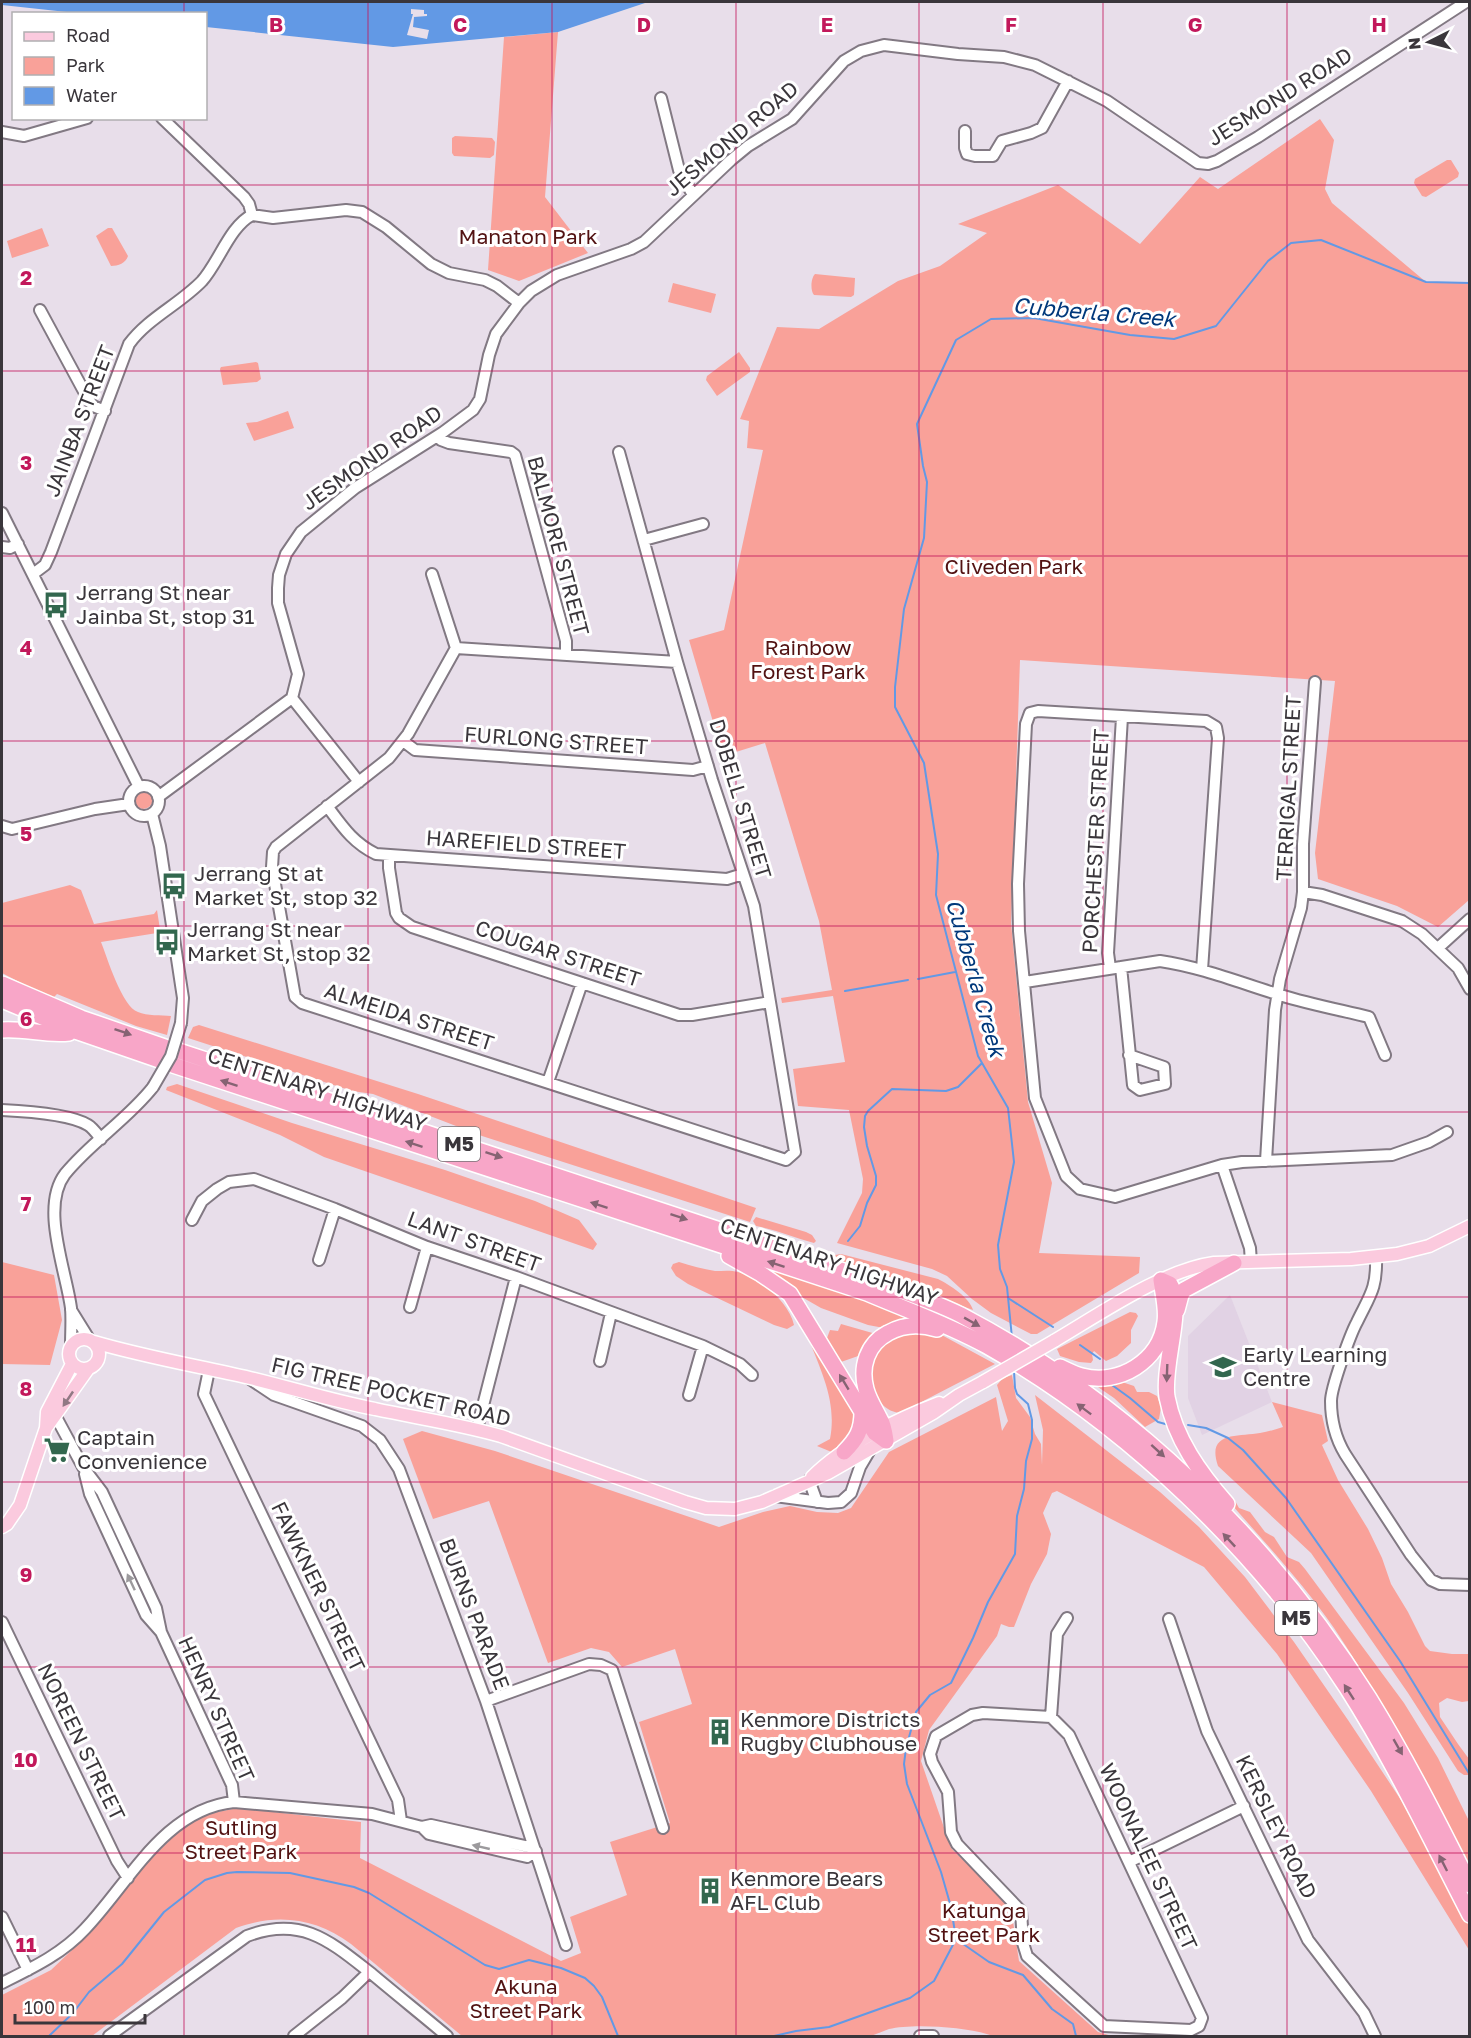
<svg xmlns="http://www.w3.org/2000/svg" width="1471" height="2038" font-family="'Golos Text',sans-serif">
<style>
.built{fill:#e1d2e4}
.green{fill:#f9a199}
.water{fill:#6299e5}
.pier{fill:#e8deea}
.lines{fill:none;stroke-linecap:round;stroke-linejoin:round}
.stream{stroke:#6299e5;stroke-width:2}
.minor-casing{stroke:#827983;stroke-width:14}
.major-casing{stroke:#fff;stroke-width:15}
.highway-casing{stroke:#fff;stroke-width:18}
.minor{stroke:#fff;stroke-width:10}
.major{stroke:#fbcade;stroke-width:12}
.highway{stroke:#f8a6c8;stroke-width:15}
.minor-bridge-casing{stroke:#827983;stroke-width:14;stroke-linecap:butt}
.major-bridge-casing{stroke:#fff;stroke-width:15;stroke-linecap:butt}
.minor-bridge{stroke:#fff;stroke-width:10}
.major-bridge{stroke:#fbcade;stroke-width:12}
.oneway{fill:#866373}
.oneway2{fill:#917984}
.oneway3{fill:#9c9a9d}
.grid{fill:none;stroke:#c2185b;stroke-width:1.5;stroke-opacity:0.55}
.labels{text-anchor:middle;stroke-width:6;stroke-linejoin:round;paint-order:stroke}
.shield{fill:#fff;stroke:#757276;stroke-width:1.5}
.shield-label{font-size:20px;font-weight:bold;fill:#3a363b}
.street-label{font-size:21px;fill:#3a363b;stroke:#fff}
.park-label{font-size:21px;fill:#521212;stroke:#fff}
.poi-label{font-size:21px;fill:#3a363b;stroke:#fff;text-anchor:start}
.water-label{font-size:22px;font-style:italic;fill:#00387b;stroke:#fff}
.grid-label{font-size:20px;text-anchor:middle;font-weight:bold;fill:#c2185b;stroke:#fff;stroke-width:6;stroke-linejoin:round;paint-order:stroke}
</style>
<rect width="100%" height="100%" fill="#e8deea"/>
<path class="built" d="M1230 1295 1272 1402 1202 1435 1188 1398V1336Z"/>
<path class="green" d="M558 32 545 197 588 253 519 281 488 270 504 37Z
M1320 119 1334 140 1325 189 1332 203 1426 282 1469 283V900L1438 927 1397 906 1318 879 1315 853 1335 681 1020 660 1011 923 1028 1102 1052 1183 1039 1253 1140 1257 1139 1273 1037 1334H1031L991 1313 972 1299 947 1276 932 1269 837 1243 862 1193 863 1179 849 1110 798 1106 793 1069 845 1062 833 996 782 1003 781 998 832 990 819 921 765 743 723 756 689 640 724 630 763 450 747 448 749 421 740 419 777 327 819 329 898 281 940 266 987 233 958 224 1058 185 1140 244 1200 177 1218 189Z
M455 136 492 138 495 142 494 155 490 158 454 156 452 153V138Z
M1447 160H1451L1459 173 1458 177 1426 197 1422 196 1414 183 1415 179Z
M42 228 49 246 12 258 7 241Z
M108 228H112L128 256C126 263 118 266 111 266L96 236Z
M815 274 855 278 854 295 851 297 814 295C810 290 811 278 815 274Z
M673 283 716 294 711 313 668 302Z
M739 352 750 368V372L717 396 706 380 707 376Z
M256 362 258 363 261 379 257 382 223 385 220 369 221 367Z
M288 411 294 428 254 441 246 423 257 422Z
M133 799a10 10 0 1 1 20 0a10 10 0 1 1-20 0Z
M70 885 81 890 94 924 154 914 157 910 161 936 157 933 101 942C107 957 122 1007 138 1012 147 1016 161 1015 171 1016L167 1035 136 1026 57 994 52 999 2 973V903Z
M199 1025 418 1094 756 1208 750 1222 482 1136 373 1094 352 1091 188 1038 193 1027Z
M177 1084 292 1123 445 1170 535 1201 579 1220 597 1244 593 1250 324 1157 280 1135 166 1090 167 1087Z
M756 1217 806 1232 812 1235 816 1241 814 1243C795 1238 776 1230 756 1226L753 1221Z
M841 1254 938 1279C950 1285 970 1298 973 1310L840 1261 836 1258 835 1255Z
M2 1262 54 1275 62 1320 50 1365 2 1364Z
M679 1262C691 1266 703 1269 715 1271 723 1271 731 1270 738 1272 761 1279 789 1302 794 1325L787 1329 774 1325 688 1284 676 1276 671 1268 673 1264Z
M765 1266 868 1299 917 1319 884 1328 868 1325 821 1308 793 1292 764 1270Z
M1130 1312 1136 1313 1138 1316 1131 1330V1343L1117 1356 1106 1361 1094 1351 1092 1354 1093 1360 1091 1363 1079 1362 1060 1356 1057 1349Z
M841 1324 876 1334 861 1355 841 1362 827 1338 830 1330 838 1331Z
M899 1332 938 1333 995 1364 900 1413C872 1411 862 1367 880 1347 884 1341 893 1337 899 1332Z
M811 1334 855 1408 856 1435 834 1453 817 1446 830 1439C837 1403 822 1373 809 1340Z
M1012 1375 1016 1398 1030 1417 1035 1434 1041 1444 1042 1465 1043 1430 1035 1395 1160 1492 1199 1527 1245 1577 1294 1642 1348 1720 1401 1800 1469 1925V1950L1371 1791 1277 1654 1204 1567 1057 1491 1052 1493 1043 1513 1051 1534 1047 1554 1031 1584 1014 1627H1009L1001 1624 997 1636 929 1730 921 1761 951 1848 1011 1908 1019 1961 1098 2032 1112 2036H993C970 2027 913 2023 889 2029 883 2031 877 2034 871 2036H462L351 1944C316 1918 277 1913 236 1928L92 2036H2V1995L51 1970 91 1932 146 1864 181 1829 207 1814 238 1808 361 1822 360 1858 561 1961 581 1953 570 1917 627 1895 610 1842 670 1823 639 1722 692 1704 675 1649 622 1667 609 1652 591 1648 548 1663 489 1501 433 1519 403 1439 422 1431 495 1451 719 1527 763 1512 790 1506 817 1512 838 1513 851 1508 889 1452 996 1397 1002 1431 1008 1421 997 1385 1003 1378Z
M1119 1381 1134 1386 1137 1392H1149L1157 1396 1161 1407 1159 1419 1145 1427 1114 1398 1095 1385Z
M1272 1402 1322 1415 1328 1441 1322 1445 1338 1480 1368 1529 1382 1558 1391 1584 1408 1612 1425 1646 1430 1651 1452 1654H1469V1701L1462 1702 1447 1698 1439 1703 1440 1717 1458 1744 1469 1759V1775H1464L1458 1771 1408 1693 1311 1553 1218 1466C1206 1431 1238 1437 1260 1433 1268 1432 1276 1429 1283 1427Z
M1220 1485 1234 1499 1239 1508 1250 1512 1265 1532 1274 1537 1287 1557 1299 1562 1305 1569 1404 1703 1438 1758 1469 1821V1870C1426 1788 1386 1705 1334 1628 1299 1578 1257 1534 1217 1488Z"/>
<path class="water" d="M2 2H648L558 32 393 47 206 27V14H85L2 5Z"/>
<path class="pier" d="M411 9 424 10V14H427V16L414 17 413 27 429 30 427 39 407 35 413 14H411Z"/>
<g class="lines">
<path class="stream" d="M918 979 955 972
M845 991 908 980
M848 1241 860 1226 867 1203 876 1185V1176L867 1146 864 1127 865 1116 868 1111 892 1089 946 1091 958 1087 982 1063
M1008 1298 1053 1327
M1012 1338 1007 1287 1000 1269 998 1245 1014 1162 1008 1108 978 1056 936 895 938 854 924 763 895 707V687L904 609 924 538 927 482 923 466 917 424 956 340 991 319 1034 318 1130 335 1174 339 1216 326 1268 261 1291 243 1321 240 1426 282 1470 283
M1080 1345 1100 1359
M1112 1385 1130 1398 1158 1422 1169 1425
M1188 1425 1206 1428 1228 1438 1243 1450 1286 1498 1400 1661 1470 1775
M956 1939 989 1962 1023 1975 1052 2009 1073 2024 1076 2036
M49 2036 73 2013 89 1992 122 1964 164 1912 205 1880 227 1873 237 1872 290 1873 354 1887 369 1893 485 1965 499 1969 529 1960 561 1968 585 1978 594 1986 602 1997 618 2036
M774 2036 796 2031 829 2027 910 1998 934 1981 956 1939 951 1907 941 1872 907 1784 904 1764 906 1748 916 1712 930 1695 951 1683 973 1638 988 1602 1015 1554 1017 1516 1024 1489 1026 1461 1032 1439V1420L1028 1404 1017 1394 1015 1388 1014 1371"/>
<g class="minor-casing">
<path id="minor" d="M661 98 679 170 693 195
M162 118 244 197 249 204 252 215
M965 131V148L967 154 975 156H993L1002 141 1031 133 1042 128 1068 81
M2 132 24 136 87 118
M252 215 273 218 346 210 362 212 386 227 431 264 449 273 485 280 497 286 519 303
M40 310 87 397 93 406 105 411
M438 436 441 440 449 443 511 452 515 455 566 641V655
M2 513 139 787
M644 540 703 524
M2 547 10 548 18 544
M33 574 45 565 51 552 129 344C148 318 180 304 202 281 219 262 230 226 252 215
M432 574 456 648 408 734 389 758 276 847 273 852 272 867 295 997 302 1003 786 1160 795 1152 754 906 712 780 677 662 619 452
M456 648 677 662
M1315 682 1303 844V892L1322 895 1402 921 1422 934 1458 968 1470 989
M292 698 359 782
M403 741 415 750 693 770 708 766
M129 801a15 15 0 1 1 30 0a15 15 0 1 1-30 0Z
M158 797 292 698 298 674 278 603V588L279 575 286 554 301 532 355 488 442 433 473 410 480 399 489 355 496 334 519 303 531 291 557 275 631 249 644 242 731 160 748 146 792 119 844 61 861 51 884 45 958 54 1004 57 1035 65 1107 101 1198 163 1208 164 1217 161 1258 137 1466 2
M327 806C342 826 353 843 376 854L727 879 743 874
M152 814 160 846 181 985 183 998 181 1023
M2 826 12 829 95 809 129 804
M389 856V868L396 913 399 918 412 927 679 1015H692L770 1002
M1438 948 1470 919
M1121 967 1133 1085 1140 1090 1165 1084 1164 1067 1129 1055
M1110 968 1108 953 1122 717
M1202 970 1218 738 1216 727 1206 721 1038 711 1030 713 1026 724 1018 884 1019 931 1035 1098 1066 1176 1080 1189 1115 1197 1222 1165 1242 1162 1392 1155 1429 1142 1447 1132
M1025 982 1160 961C1201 967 1241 983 1280 995 1309 1004 1340 1010 1369 1017L1385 1055
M548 1082 582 983
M2 1110C23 1111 70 1114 88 1125 93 1128 97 1134 101 1139
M1266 1161 1275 1010 1280 979 1301 908 1303 892
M1222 1165 1250 1248 1251 1262
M192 1220 202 1201 217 1189 229 1182 254 1179 335 1209 427 1247 516 1277 703 1346 740 1364 752 1375
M1376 1257C1377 1289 1370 1295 1357 1322 1350 1335 1331 1388 1331 1401 1331 1419 1336 1439 1345 1454L1411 1555 1431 1580 1440 1584 1470 1585
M319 1260 335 1209
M410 1307 427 1247
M71 1310 89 1339
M71 1345C71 1333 72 1320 71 1308 66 1270 40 1207 65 1174 91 1142 128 1119 153 1087
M600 1361 611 1313
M209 1370 204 1394 398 1800 401 1821
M250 1379 274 1395 362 1426 380 1440 399 1469 486 1701 566 1945
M689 1395 703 1346
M48 1413 56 1417 83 1467 102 1492 156 1608 161 1632 232 1785 234 1802
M477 1429 516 1277
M85 1474 90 1494 146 1615 161 1632
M809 1480 817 1502
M775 1496 828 1503 841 1502 851 1493 860 1467 870 1450
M1169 1619 1207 1731 1308 1940 1364 2013 1375 2036
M2 1622 117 1861 128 1878
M486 1701 589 1664 601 1665 612 1670 663 1828
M983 1713 1051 1717 1069 1735 1202 2018 1199 2026 1191 2030 1104 2026 1027 1956 1023 1943 1021 1911 957 1844 951 1832 948 1792 932 1762 930 1754 936 1736 972 1715Z
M1051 1717 1057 1634 1067 1618
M1129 1862 1244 1806
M2 1917 28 1970
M2 1983C32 1968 62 1954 85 1929 129 1883 164 1809 234 1802L372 1814 422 1827 431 1825 529 1847 536 1851 527 1857 429 1834 422 1827
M109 2036 247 1936C302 1915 331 1942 372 1974 397 1995 422 2015 447 2036
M294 2036 342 1998 369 1972
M920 2036H933"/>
</g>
<g class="major-casing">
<path id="major" d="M69 1354a15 15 0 1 1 30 0a15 15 0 1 1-30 0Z
M1054 1341C1100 1314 1163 1270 1214 1263L1351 1259 1397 1254 1429 1246 1470 1226
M94 1342C145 1357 198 1366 250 1378 292 1388 333 1401 375 1409 417 1418 459 1424 501 1436L685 1502 706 1508 735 1509 762 1502 828 1473 933 1413 959 1395 983 1382
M46 1428 88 1369
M812 1477C844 1445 897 1419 939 1403
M2 1527 7 1524 20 1505 46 1428 47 1412 72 1364"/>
</g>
<g class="highway-casing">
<path id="highway" d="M2 984 81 1018 165 1047
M2 1000 78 1032 159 1060
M2 1030C24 1028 47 1036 69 1033
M179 1051 868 1279C899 1290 931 1300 961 1315 1127 1402 1269 1539 1369 1698 1406 1758 1438 1821 1470 1885
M173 1065 867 1293C907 1310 949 1325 987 1346 1128 1426 1259 1552 1347 1688 1393 1760 1430 1838 1470 1915
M729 1256 761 1274 790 1294 875 1433 886 1441
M1177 1310 1181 1295 1184 1290 1234 1263
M1060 1367C1067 1370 1074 1374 1082 1376 1119 1386 1160 1361 1165 1322 1167 1309 1163 1294 1161 1280L1170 1284C1185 1307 1162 1366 1167 1397 1175 1439 1200 1473 1227 1504
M886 1441C885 1434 884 1425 880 1419 875 1409 869 1400 866 1389 860 1367 867 1344 888 1333 904 1324 920 1324 937 1329
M844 1452C857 1439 862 1430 862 1412"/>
</g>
<use href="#minor" class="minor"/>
<use href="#major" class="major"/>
<use href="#highway" class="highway"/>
<g class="minor-bridge-casing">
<path id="minor-bridge" d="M153 1087 171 1056 181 1023"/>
</g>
<g class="major-bridge-casing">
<path id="major-bridge" d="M983 1382 1054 1341"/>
</g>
<use href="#minor-bridge" class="minor-bridge"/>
<use href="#major-bridge" class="major-bridge"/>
</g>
<defs><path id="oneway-solid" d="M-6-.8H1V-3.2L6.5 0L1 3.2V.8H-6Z" transform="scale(1.5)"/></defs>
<g class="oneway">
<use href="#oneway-solid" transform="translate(123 1032) rotate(19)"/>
<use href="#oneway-solid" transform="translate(229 1083) rotate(-162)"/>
<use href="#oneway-solid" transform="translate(414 1144) rotate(-162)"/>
<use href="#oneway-solid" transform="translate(494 1155) rotate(18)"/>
<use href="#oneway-solid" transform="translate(599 1205) rotate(-162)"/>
<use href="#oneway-solid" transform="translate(679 1217) rotate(18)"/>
<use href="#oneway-solid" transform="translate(776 1264) rotate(-162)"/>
<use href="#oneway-solid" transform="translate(972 1322) rotate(29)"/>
<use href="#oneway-solid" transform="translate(1167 1373) rotate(92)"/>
<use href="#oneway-solid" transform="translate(844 1382) rotate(-121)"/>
<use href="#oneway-solid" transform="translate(1084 1409) rotate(-143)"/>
<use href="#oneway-solid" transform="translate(1158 1451) rotate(42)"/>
<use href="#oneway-solid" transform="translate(1229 1540) rotate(-133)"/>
<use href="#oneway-solid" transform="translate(1349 1692) rotate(-123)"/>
<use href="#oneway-solid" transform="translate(1398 1747) rotate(60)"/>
<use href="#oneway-solid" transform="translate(1443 1863) rotate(-117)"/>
</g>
<use class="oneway2" href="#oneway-solid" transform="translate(68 1399) rotate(124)"/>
<g class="oneway3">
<use href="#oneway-solid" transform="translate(131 1582) rotate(-115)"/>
<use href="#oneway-solid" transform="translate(481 1847) rotate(-167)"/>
</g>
<path class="grid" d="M184 2V14M368 2V2036M552 2V2036M736 2V2036M919 2V2036M1103 2V2036M1287 2V2036M184 118V2036M2 185H1470M2 371H1470M2 556H1470M2 741H1470M2 926H1470M2 1112H1470M2 1297H1470M2 1482H1470M2 1667H1470M2 1853H1470"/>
<defs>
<g id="bus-bare" transform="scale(2.07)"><path d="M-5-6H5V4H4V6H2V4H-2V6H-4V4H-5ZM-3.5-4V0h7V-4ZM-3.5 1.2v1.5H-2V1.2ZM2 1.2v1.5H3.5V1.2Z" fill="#32674e" stroke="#fff" stroke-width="2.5" paint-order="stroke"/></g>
<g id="school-bare" transform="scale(2.07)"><path d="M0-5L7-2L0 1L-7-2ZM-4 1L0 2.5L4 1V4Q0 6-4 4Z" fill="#32674e" stroke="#fff" stroke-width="2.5" paint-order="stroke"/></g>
<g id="supermarket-bare" transform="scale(2.07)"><path d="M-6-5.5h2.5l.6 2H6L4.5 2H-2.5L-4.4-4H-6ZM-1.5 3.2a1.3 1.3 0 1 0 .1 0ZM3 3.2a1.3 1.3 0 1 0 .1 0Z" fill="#32674e" stroke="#fff" stroke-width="2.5" paint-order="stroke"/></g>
<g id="building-bare" transform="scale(2.07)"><path d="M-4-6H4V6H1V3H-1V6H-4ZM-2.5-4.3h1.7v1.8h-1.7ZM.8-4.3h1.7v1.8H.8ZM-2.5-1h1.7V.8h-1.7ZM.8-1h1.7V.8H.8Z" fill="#32674e" stroke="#fff" stroke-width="2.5" paint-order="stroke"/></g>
</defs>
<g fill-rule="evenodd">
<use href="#bus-bare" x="56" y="605"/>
<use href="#bus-bare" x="174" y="886"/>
<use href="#bus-bare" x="167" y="942"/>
<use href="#school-bare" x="1223" y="1367"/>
<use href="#supermarket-bare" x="57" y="1450"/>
<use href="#building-bare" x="720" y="1732"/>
<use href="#building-bare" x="710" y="1891"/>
</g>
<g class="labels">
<g class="shield">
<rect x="438" y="1127" width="42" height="34" rx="4.5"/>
<rect x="1275" y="1601" width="42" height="34" rx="4.5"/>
</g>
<g class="shield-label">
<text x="459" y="1151">M5</text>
<text x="1296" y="1625">M5</text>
</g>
<g class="street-label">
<text transform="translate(1280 97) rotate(-32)" y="7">JESMOND ROAD</text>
<text transform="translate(732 139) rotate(-40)" y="7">JESMOND ROAD</text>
<text transform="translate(80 421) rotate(-69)" y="7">JAINBA STREET</text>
<text transform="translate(372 458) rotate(-35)" y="7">JESMOND ROAD</text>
<text transform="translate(558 546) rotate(75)" y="7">BALMORE STREET</text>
<text transform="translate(556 741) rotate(4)" y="7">FURLONG STREET</text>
<text transform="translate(1289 788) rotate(-87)" y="7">TERRIGAL STREET</text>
<text transform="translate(740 799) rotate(73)" y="7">DOBELL STREET</text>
<text transform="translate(1096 841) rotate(-87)" y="7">PORCHESTER STREET</text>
<text transform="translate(526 845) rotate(4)" y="7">HAREFIELD STREET</text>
<text transform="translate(558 954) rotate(18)" y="7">COUGAR STREET</text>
<text transform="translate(409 1017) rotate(18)" y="7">ALMEIDA STREET</text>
<text transform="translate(317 1090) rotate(18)" y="7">CENTENARY HIGHWAY</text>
<text transform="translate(474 1242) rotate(20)" y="7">LANT STREET</text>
<text transform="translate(829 1262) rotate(19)" y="7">CENTENARY HIGHWAY</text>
<text transform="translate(391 1392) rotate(13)" y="7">FIG TREE POCKET ROAD</text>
<text transform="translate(318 1587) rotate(64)" y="7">FAWKNER STREET</text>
<text transform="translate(474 1614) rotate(69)" y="7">BURNS PARADE</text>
<text transform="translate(216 1709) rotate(66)" y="7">HENRY STREET</text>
<text transform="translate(81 1742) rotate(64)" y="7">NOREEN STREET</text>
<text transform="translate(1276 1827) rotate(64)" y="7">KERSLEY ROAD</text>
<text transform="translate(1148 1857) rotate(65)" y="7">WOONALEE STREET</text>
</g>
<g class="park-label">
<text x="528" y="244">Manaton Park</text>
<text x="1014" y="574">Cliveden Park</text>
<text x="808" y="655">Rainbow<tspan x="808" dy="24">Forest Park</tspan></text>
<text x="241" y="1835">Sutling<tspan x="241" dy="24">Street Park</tspan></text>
<text x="984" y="1918">Katunga<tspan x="984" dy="24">Street Park</tspan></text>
<text x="526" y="1994">Akuna<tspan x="526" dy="24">Street Park</tspan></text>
</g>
<g class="poi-label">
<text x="76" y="600">Jerrang St near<tspan x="76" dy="24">Jainba St, stop 31</tspan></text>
<text x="194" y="881">Jerrang St at<tspan x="194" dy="24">Market St, stop 32</tspan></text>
<text x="187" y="937">Jerrang St near<tspan x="187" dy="24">Market St, stop 32</tspan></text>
<text x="1243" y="1362">Early Learning<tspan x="1243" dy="24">Centre</tspan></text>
<text x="77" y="1445">Captain<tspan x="77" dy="24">Convenience</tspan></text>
<text x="740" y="1727">Kenmore Districts<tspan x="740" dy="24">Rugby Clubhouse</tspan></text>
<text x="730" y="1886">Kenmore Bears<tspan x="730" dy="24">AFL Club</tspan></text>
</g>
<g class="water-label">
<text transform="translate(1094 312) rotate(5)" y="8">Cubberla Creek</text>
<text transform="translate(976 978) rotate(74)" y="8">Cubberla Creek</text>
</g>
</g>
<g class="grid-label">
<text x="276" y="32">B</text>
<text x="460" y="32">C</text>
<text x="644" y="32">D</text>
<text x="827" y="32">E</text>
<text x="1011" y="32">F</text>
<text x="1195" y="32">G</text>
<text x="1379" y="32">H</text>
<text x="26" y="285">2</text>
<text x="26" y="470">3</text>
<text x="26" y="655">4</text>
<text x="26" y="841">5</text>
<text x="26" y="1026">6</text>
<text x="26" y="1211">7</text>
<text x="26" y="1396">8</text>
<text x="26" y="1582">9</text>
<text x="26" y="1767">10</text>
<text x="26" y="1952">11</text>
</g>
<rect width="1471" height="2038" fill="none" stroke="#3a363b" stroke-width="6"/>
<rect x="12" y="12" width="195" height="108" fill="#ffffff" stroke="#b0afb1" stroke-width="1.5"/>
<rect x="24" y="32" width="30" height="9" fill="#fbcade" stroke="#b0afb1" stroke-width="1.5"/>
<text x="66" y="42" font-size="18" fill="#3a363b">Road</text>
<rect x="24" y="57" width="30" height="18" fill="#f9a199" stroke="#b0afb1" stroke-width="1.5"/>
<text x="66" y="72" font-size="18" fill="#3a363b">Park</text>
<rect x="24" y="87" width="30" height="18" fill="#6299e5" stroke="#b0afb1" stroke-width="1.5"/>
<text x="66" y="102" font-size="18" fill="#3a363b">Water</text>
<g transform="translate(1429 42) rotate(264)" stroke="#ffffff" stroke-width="4.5" paint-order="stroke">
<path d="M0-4.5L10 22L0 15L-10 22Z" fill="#3a363b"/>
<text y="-9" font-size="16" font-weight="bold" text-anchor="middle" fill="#3a363b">N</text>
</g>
<path d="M15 2014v9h130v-9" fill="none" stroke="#3a363b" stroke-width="3"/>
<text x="24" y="2014" font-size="18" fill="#3a363b" stroke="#ffffff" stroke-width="4.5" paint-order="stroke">100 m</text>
</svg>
